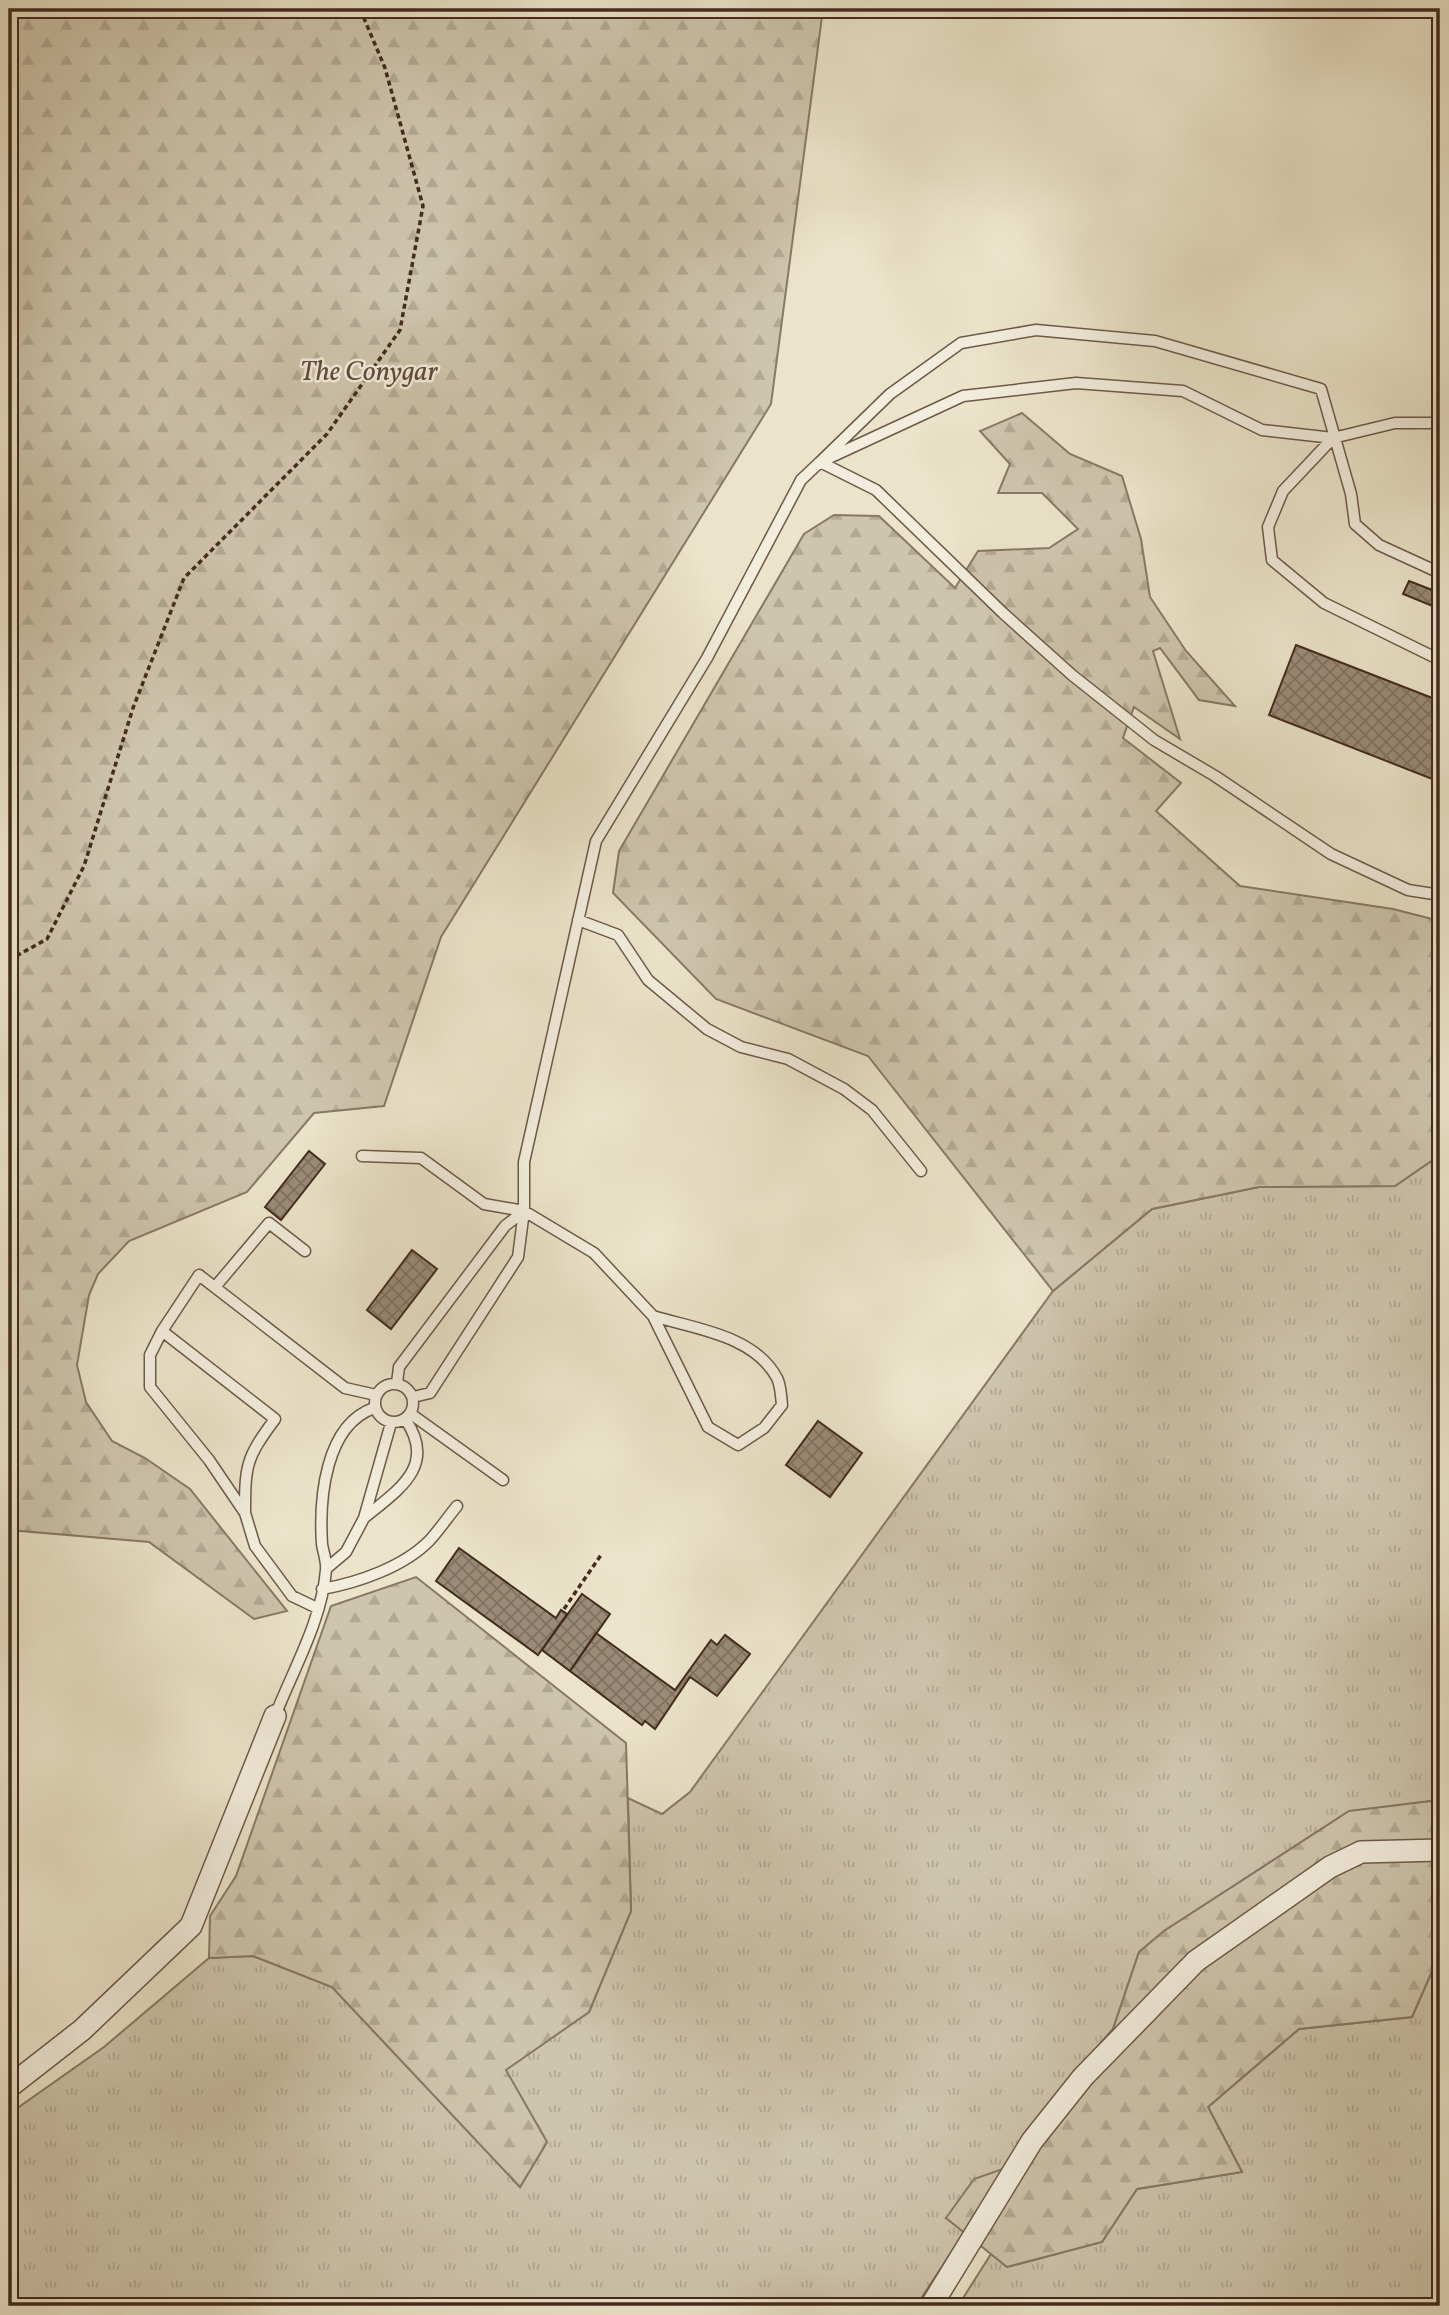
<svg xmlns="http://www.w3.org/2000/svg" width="1449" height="2315" font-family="Vollkorn,serif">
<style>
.grass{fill:url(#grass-tufts);stroke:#887866;stroke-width:2}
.forest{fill:url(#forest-firs);stroke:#887866;stroke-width:2}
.building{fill:url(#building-cross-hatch);stroke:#432b1e;stroke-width:2}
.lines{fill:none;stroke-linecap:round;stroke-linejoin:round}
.service-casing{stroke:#6d5949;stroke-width:13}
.minor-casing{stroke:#6d5949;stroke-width:24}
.path{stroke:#432b1e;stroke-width:3.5;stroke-dasharray:5 3.5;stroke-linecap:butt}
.service{stroke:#f2eddd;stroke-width:10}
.minor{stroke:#f2eddd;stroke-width:21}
.labels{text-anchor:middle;stroke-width:5;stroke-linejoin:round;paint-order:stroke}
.park-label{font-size:28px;font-style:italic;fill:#5f4a3b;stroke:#f2eddd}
</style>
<defs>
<pattern id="grass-tufts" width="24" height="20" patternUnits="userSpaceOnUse" patternTransform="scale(1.75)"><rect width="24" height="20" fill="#cec5ad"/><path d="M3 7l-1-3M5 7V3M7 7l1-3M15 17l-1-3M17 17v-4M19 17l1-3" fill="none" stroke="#b2a994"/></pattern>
<pattern id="forest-firs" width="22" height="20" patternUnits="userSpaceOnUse" patternTransform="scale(1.75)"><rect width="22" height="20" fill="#cec5ad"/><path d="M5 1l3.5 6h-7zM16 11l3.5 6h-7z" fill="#b2a994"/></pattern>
<pattern id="building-cross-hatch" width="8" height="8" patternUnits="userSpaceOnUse" patternTransform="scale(1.75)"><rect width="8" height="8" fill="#9a8b77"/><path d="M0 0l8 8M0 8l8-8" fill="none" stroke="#7f7261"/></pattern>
</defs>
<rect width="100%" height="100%" fill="#ebe4ca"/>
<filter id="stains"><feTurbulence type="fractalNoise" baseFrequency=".00286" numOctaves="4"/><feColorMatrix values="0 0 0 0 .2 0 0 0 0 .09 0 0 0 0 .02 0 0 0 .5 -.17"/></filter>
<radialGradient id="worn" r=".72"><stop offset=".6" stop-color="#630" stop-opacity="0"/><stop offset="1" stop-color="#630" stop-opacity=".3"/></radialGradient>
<path class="grass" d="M1440 1155V1800L1348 1812 1164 1931 1139 1952 1113 2029 1072 2076 1003 2169 946 2218 965 2232 916 2306H19L9 2301V2114L104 2047 209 1958 253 1956 332 1987 520 2187 547 2142 505 2070 589 2012 631 1911 628 1798 662 1814 690 1792 1053 1291 1152 1209 1259 1187 1395 1186Z
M1440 1953V2306H958L991 2254 1007 2267 1102 2242 1137 2189 1242 2172 1208 2107 1299 2029 1412 2017Z"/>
<path class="forest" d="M9 9H823L771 404 441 937 384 1106 314 1113 247 1192 129 1241 98 1274 89 1295 77 1365 86 1402 112 1441 145 1458 190 1489 287 1611 254 1619 149 1542 9 1530Z
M1022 413 1070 454 1122 476 1141 539 1150 597 1186 651 1235 706 1199 700 1160 648 1153 651 1180 739 1134 707 1123 738 1181 783 1156 811 1240 886 1393 909 1440 921V1155L1395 1186 1259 1187 1152 1209 1053 1291 868 1056 716 999 613 893 619 851 804 534 834 515 879 516 955 588 978 551 1049 548 1078 529 1042 493H998L1010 464 980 431Z
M416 1577 626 1743 631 1911 589 2012 506 2070 547 2142 520 2187 332 1987 253 1956 209 1958 210 1916 236 1876 331 1606Z
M1440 1800V1953L1412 2017 1299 2029 1208 2107 1242 2172 1137 2189 1102 2242 1007 2267 946 2218 974 2179 1003 2169 1072 2076 1113 2029 1139 1952 1164 1931 1349 1811Z"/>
<path class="building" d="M1409 581 1440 593V609L1403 594Z
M1296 645 1440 701V782L1269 715Z
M309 1151 325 1164 281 1220 265 1207Z
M412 1250 437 1269 391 1329 367 1310Z
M818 1421 862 1453 830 1497 786 1465Z
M459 1548 556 1618 561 1610 567 1614 538 1655 436 1581Z
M582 1594 610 1614 570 1671 542 1650Z
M596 1633 675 1690 711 1640 717 1645 725 1635 750 1654 717 1696 690 1677 655 1729 645 1721 642 1725 570 1671Z"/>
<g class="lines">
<g class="service-casing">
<path id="service" d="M1333 438 1283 491 1268 527 1272 560 1324 603 1440 660
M829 458 963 396 1076 383 1183 391 1262 430 1333 438 1395 423H1440
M820 462 890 394 961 343 1036 330 1155 341 1321 389 1351 494 1355 524 1379 545 1440 573
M578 920 618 935 648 980 707 1029 741 1047 788 1059 844 1089 872 1110 921 1171
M362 1156 421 1158 484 1204 524 1211 594 1253 653 1316 708 1427 738 1445 764 1428 782 1405C781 1397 781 1386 777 1378 754 1335 695 1329 653 1316
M215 1287 269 1223 305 1251
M162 1331 150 1355V1387L209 1460 245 1513 255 1546 292 1596 317 1608
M397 1383 399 1367 505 1226 524 1211
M375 1403a19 19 0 1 1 38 0a19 19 0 1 1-38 0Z
M413 1397 430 1393 518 1257 524 1211V1162L596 841 707 658 801 480 820 462 876 490 1003 613 1072 675 1154 740 1215 776 1331 854 1408 890 1440 895
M411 1414 503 1480
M245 1513C245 1465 246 1458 275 1419L162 1331 199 1275 345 1388 376 1395
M364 1518C398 1490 438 1466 405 1419
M327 1568 346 1552 364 1518 391 1423
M322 1589C357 1583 404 1567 430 1540 439 1530 448 1517 457 1506
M275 1716C293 1670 322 1620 326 1570 327 1561 323 1552 322 1544 319 1499 325 1425 374 1408"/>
</g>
<g class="minor-casing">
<path id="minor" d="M9 2087 82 2030 191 1926 275 1716
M931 2306 1032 2141 1083 2077 1196 1961 1330 1867 1361 1852 1440 1850"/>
</g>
<path class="path" d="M9 960 47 939 84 866 133 708 184 578 327 434 400 330 423 206 385 68 360 9
M564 1609 601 1555"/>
<use href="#service" class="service"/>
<use href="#minor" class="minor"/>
</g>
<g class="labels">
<g class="park-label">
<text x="369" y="380">The Conygar</text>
</g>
</g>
<rect width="1449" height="2315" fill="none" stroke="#ebe4ca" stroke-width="35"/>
<rect x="10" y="10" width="1428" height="2294" fill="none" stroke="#432b1e" stroke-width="3.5"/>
<rect x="18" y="18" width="1414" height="2280" fill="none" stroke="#432b1e" stroke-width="2"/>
<rect width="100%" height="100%" filter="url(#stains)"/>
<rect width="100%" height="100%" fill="url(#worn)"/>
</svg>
